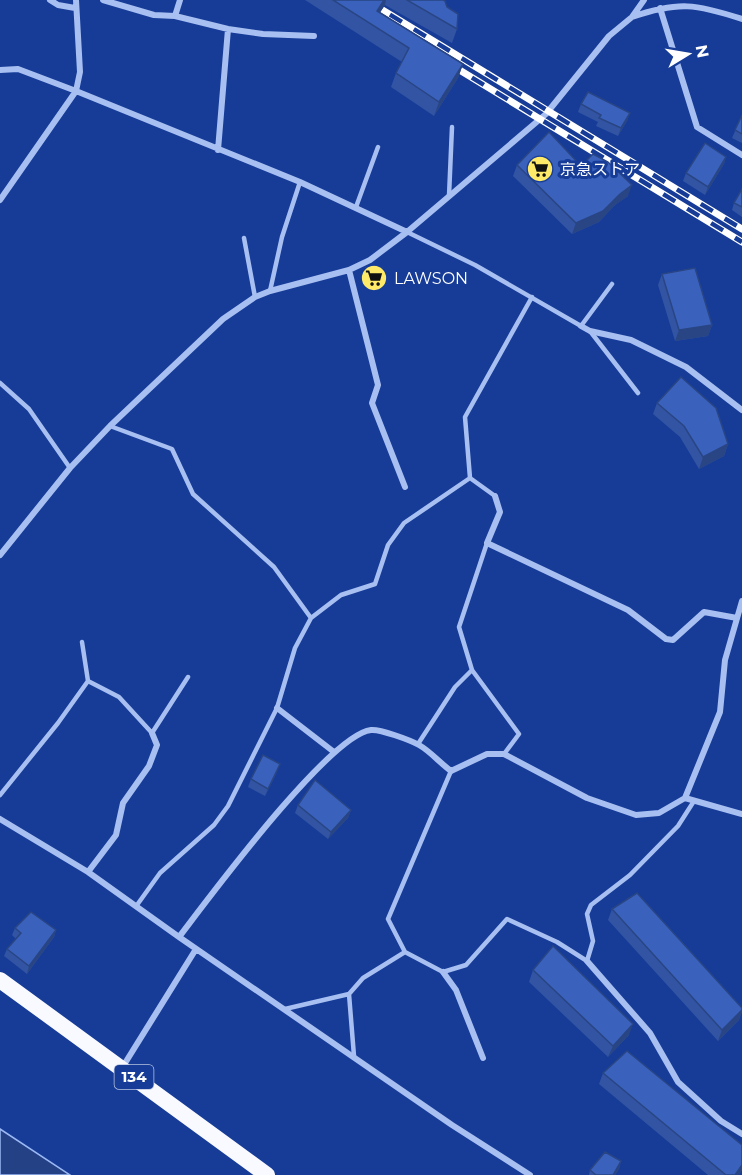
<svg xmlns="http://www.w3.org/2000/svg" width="742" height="1175" font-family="Montserrat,'Noto Sans JP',sans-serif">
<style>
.water{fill:#254186;stroke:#9bb8f5;stroke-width:1.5}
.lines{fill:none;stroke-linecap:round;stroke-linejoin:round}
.service{stroke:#a8bff2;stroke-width:4.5}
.minor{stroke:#a8bff2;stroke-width:6}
.trunk{stroke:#f9faff;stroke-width:16}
.rail-casing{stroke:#fff;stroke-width:7}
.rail{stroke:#163c98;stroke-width:4.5;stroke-dasharray:14;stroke-linecap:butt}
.wall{fill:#3254a3}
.shaded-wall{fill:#294584}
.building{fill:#3a62bd;stroke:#294584;stroke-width:1.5}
.labels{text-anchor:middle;stroke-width:6;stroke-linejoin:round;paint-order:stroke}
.shield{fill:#163c98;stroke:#b9c4e0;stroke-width:1.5}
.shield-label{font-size:15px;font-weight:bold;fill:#fff}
.poi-label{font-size:16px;fill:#fff;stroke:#163c98;text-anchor:start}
</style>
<rect width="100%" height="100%" fill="#163c98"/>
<path class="water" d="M0 1129 70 1175H0Z"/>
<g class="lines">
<path class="service" d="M449 196 452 127
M356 207 378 147
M407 232 475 265 581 326 612 284
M244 238 255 297
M270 291 282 237 300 182
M590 331 638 393
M0 383 29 409 70 468
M110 426 172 449 193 494 274 567 311 618 295 648 277 708 228 806 214 825 160 873 137 905
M495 496 470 478 465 417 532 297
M311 618 341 595 375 584 388 545 404 523 470 478
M82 642 88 681
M472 670 519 734 504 754
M418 744 455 687 472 670 459 627 487 543
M451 771 388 919 405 952 443 972 466 965 507 919 557 942 587 961 593 941 587 914 591 905 630 875 678 826 694 801
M0 795 58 723 88 681 119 697 152 733 188 677
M285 1009 349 994
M354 1056 349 994 363 978 405 952"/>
<path class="minor" d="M50 0 58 5 75 8
M103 0 154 15 175 16 228 29 263 34 314 36
M660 8 697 127 742 155
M175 16 180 0
M632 17C679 1 696 4 742 19
M0 70 18 69 76 91 300 182 407 232
M218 150 228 29
M0 200 76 91 80 72 76 0
M349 270 378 385 372 403 405 487
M581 326 590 331 631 340 686 367 742 410
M495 496 500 512 487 543 628 610 666 639 673 640 704 612 737 618
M0 555 70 468 110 426 223 319 255 297 270 291 349 270 370 260 407 232 546 114 609 36 632 17 644 0
M277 708 334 752
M685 798 742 814
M0 819 88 872 179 937 452 1125 530 1175
M88 872 116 835 123 803 149 766 157 745 152 733
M179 937C209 898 329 735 371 730 380 729 410 740 419 745 430 751 440 763 451 771L487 754H504L587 798 636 815 659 813 685 798 720 712 725 660 742 601
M587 961 650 1033 678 1082 721 1121 742 1134
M443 972 456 990 483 1058
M122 1068 196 949"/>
<path class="trunk" d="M0 980 267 1175"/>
<g class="rail-casing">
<path id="rail" d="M366 0 742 229
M448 63 742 242"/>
</g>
<use href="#rail" class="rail"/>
</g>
<path class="wall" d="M305 0H443L457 29 452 43 385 5 380 12 463 64 458 78 434 116 391 87 396 73 402 62Z
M581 104 630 113 627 121 618 136 596 126 598 122 578 112Z
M742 115V143L732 138Z
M726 157 724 164 705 195 683 181 686 173Z
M517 165 581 166 628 196 615 205 599 222 572 234 513 176Z
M742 189V217L732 210 734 203Z
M662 274 712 325 708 336 675 341 658 285Z
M657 403 728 444 724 456 699 469 680 437 653 414Z
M277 772 265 796 248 787 251 779Z
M298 805 351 810 348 818 328 839 295 813Z
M612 909 742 1008V1011L739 1020 718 1041 608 920Z
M15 928 56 930 54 937 27 974 4 956 7 949 16 939 12 935Z
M533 970 629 1035 608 1057 529 982Z
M603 1073 742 1145V1170L739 1175H708L599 1084Z
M621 1161 619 1169 615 1175H589L590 1170Z"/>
<path class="shaded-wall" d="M384 0H386L385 5 372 25 377 11Z
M463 64 458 78 434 116 439 102Z
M630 113 627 121 618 136 621 128Z
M726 157 724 164 705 195 708 187Z
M632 185 628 196 615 205 599 222 572 234 576 223Z
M712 325 708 336 675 341 679 330Z
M728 444 724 456 699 469 703 457Z
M280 764 277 772 265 796 268 789Z
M351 810 348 818 328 839 331 832Z
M56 930 54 937 27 974 29 966Z
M742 1010 739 1020 718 1041 722 1030Z
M633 1024 629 1035 608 1057 613 1046Z
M621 1161 619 1169 615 1175H613Z
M742 1165V1170L739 1175H735Z"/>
<path class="building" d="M333 0H384L377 11 463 64 439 102 396 73 409 48Z
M407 0H443L445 1 447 7 458 14 457 29Z
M588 92 630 113 621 128 599 118 601 115 581 104Z
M742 115V134L735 130Z
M549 132 581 166 593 154 608 162 632 185 620 194 603 211 576 223 517 165Z
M705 143 726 157 708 187 686 173Z
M742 189V207L734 203Z
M695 268 712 325 679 330 662 274Z
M681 377 716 408 728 444 703 457 684 426 657 403Z
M263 755 280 764 268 789 251 779Z
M315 780 351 810 331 832 298 805Z
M637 893 742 1008V1010L722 1030 612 909Z
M31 912 56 930 29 966 7 949 21 933 15 928Z
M553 946 633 1024 613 1046 533 970Z
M627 1051 742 1145V1165L735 1175H726L603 1073Z
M605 1152 621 1161 613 1175H596L590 1170Z"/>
<defs>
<g id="supermarket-disc" transform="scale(1.35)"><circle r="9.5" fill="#ffe969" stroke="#163c98"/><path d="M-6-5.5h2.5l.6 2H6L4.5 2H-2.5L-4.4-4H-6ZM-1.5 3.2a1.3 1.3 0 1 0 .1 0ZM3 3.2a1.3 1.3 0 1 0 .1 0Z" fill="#111"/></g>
</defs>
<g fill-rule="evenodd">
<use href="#supermarket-disc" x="540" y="169"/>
<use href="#supermarket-disc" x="374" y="278"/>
</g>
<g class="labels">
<rect class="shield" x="114.5" y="1065" width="39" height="24" rx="4.5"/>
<g class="shield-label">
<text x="134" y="1082">134</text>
</g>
<g class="poi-label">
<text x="560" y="175">京急ストア</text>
<text x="394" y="284">LAWSON</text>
</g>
</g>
<g transform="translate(688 54) rotate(79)" stroke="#163c98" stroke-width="4.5" paint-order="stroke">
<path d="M0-4.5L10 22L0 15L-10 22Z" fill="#ffffff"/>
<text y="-9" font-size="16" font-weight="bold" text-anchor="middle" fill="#ffffff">N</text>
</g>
</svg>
